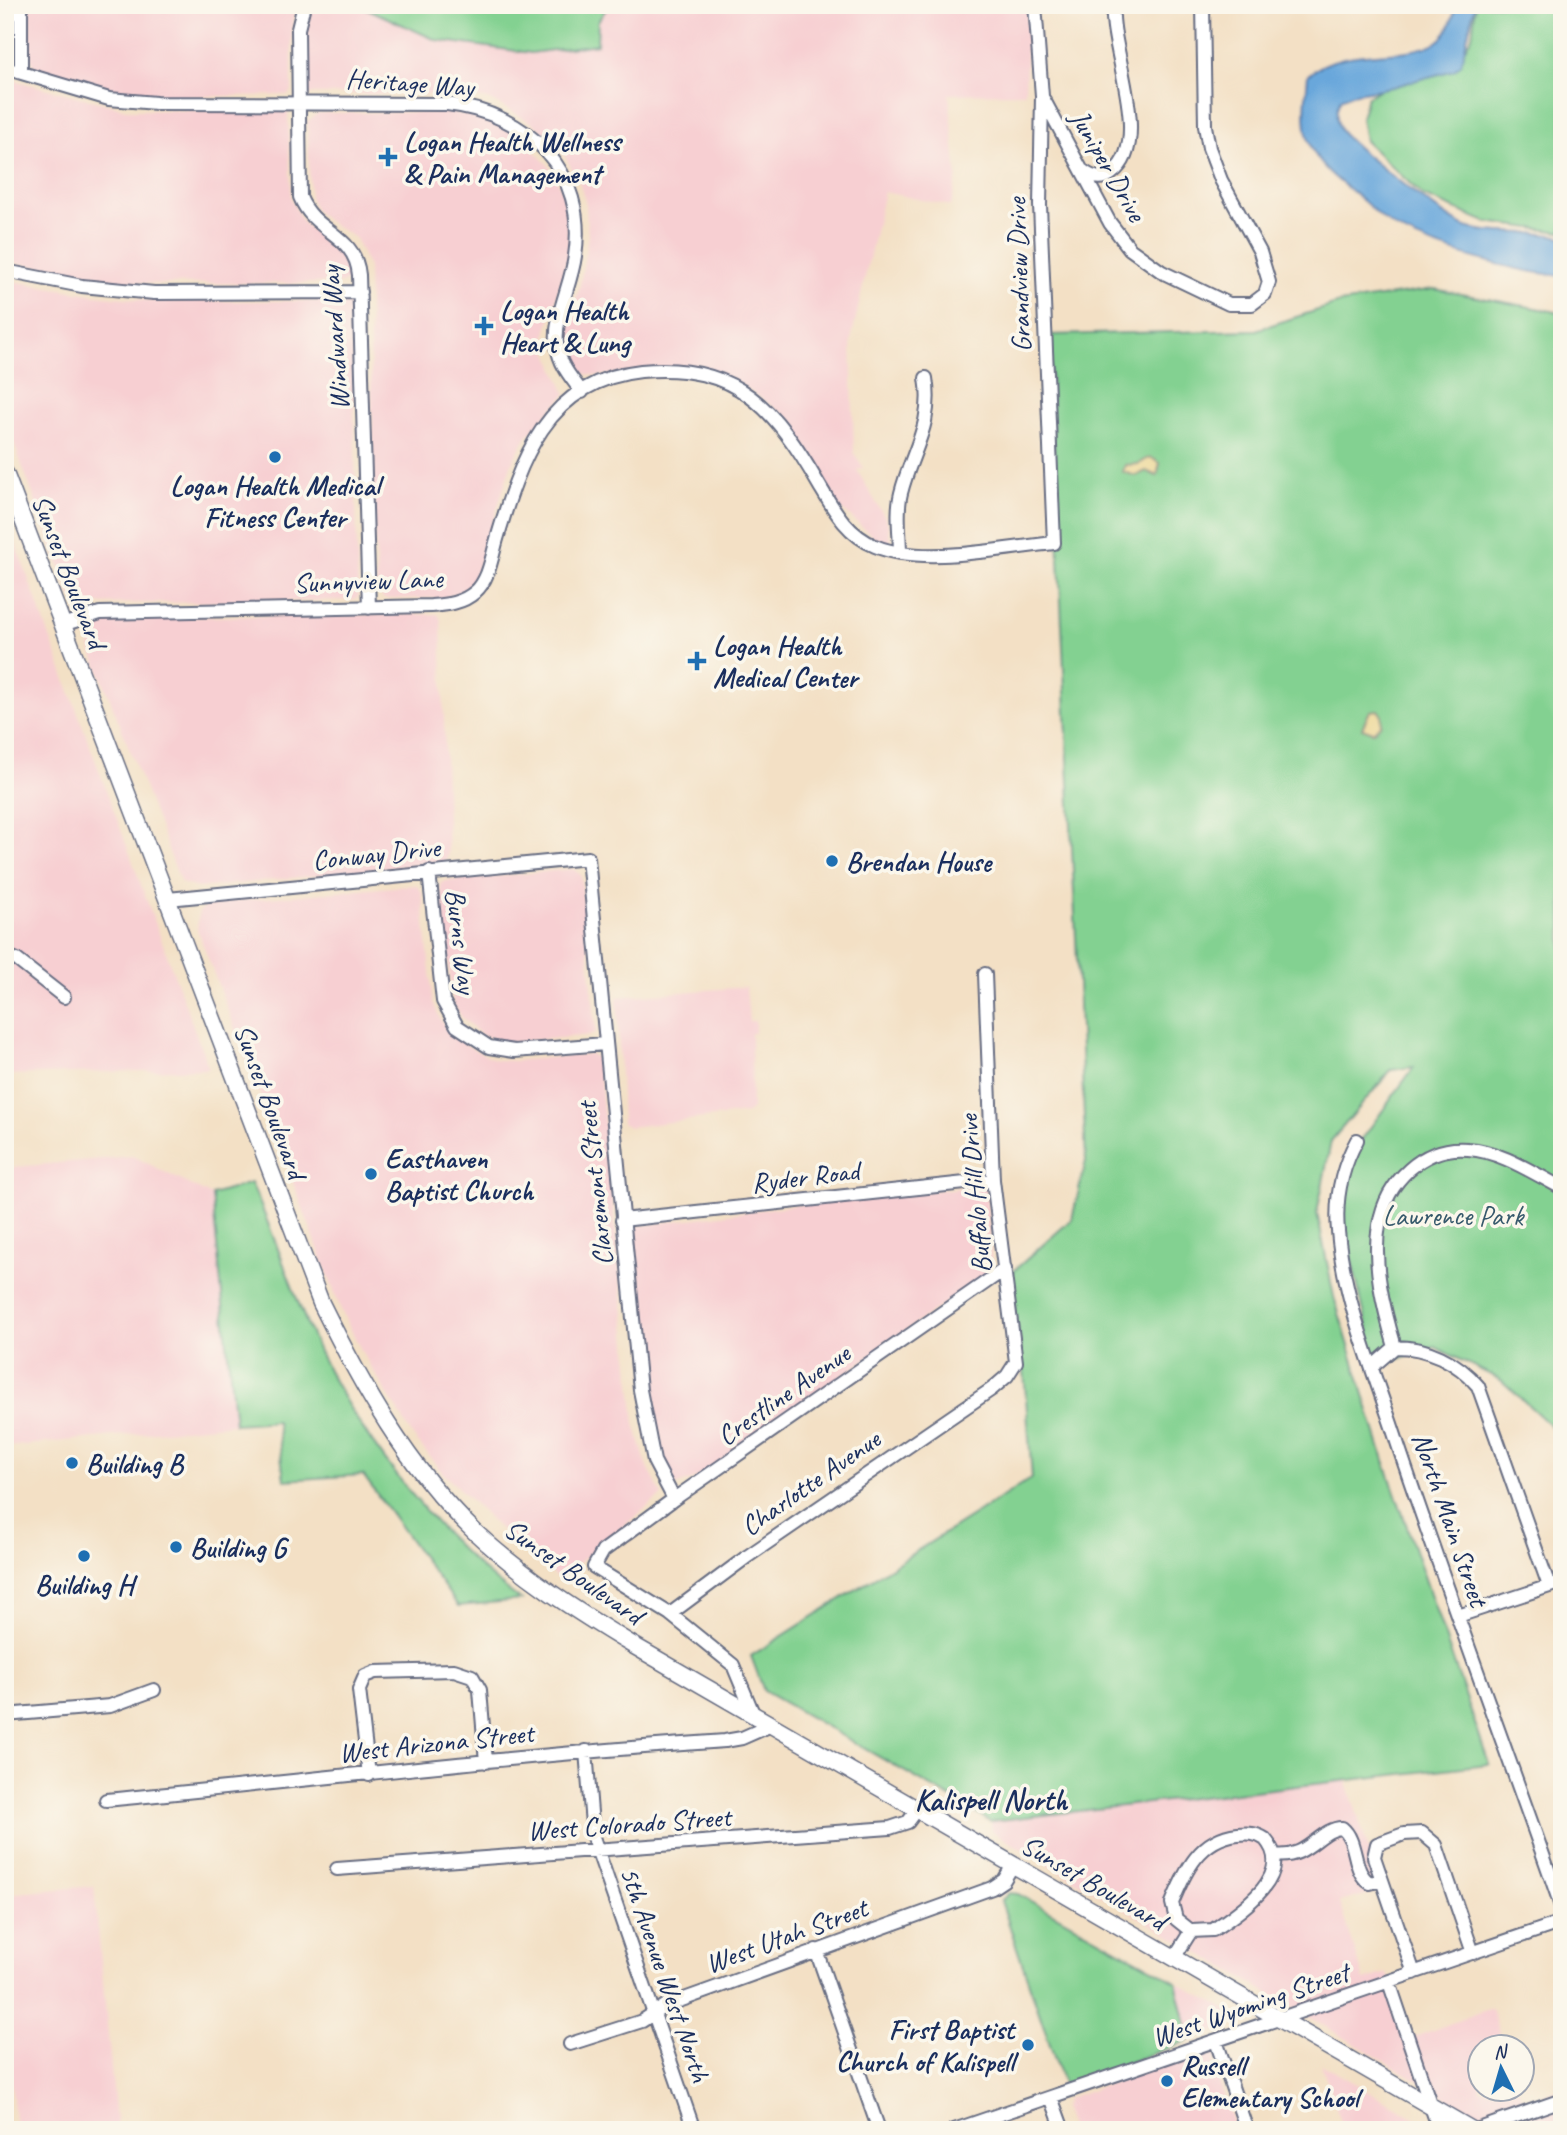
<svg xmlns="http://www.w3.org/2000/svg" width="1567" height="2135" font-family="Caveat,sans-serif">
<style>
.built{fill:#f7cfd2}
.green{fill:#83d191;stroke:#4f8078;stroke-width:2}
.sand{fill:#eeda9e;stroke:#84847e;stroke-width:2}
.water{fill:#69a7db;stroke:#426b9c;stroke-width:2}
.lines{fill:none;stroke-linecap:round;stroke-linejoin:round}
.minor-casing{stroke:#676d82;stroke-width:16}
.major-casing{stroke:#676d82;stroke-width:19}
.minor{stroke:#fff;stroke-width:12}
.major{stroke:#fff;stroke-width:16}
.poi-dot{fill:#1f6fb2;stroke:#fbf7ec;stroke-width:2.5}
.labels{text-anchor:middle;stroke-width:7;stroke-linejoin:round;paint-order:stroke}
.street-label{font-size:28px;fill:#1b2f5e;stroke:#fbf7ec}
.poi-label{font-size:28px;font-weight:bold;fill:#1b2f5e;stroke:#fbf7ec;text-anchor:start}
.park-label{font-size:28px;fill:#35586b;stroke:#fbf7ec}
.neighbourhood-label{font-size:30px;font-weight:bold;fill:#1b2f5e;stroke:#fbf7ec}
</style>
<rect width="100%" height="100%" fill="#fbf7ec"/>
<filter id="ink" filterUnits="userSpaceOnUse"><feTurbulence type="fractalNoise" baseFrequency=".0143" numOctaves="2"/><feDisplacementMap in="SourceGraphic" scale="14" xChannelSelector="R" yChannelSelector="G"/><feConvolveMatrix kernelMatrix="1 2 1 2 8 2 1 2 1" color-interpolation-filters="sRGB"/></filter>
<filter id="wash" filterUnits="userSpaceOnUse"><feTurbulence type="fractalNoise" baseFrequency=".00686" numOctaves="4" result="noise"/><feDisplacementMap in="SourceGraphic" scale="28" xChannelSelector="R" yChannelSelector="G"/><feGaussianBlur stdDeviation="1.57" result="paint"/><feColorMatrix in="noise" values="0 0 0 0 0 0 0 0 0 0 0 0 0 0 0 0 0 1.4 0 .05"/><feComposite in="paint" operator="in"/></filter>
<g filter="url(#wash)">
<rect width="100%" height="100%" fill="#f3e0c5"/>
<path class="built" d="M5 5H12V47L5 57Z
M29 5H297L292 29V90L288 95 157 97 118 93 37 70 30 57Z
M313 5H448L546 31 607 5H1028L1025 93 949 94 957 177 951 206 884 192 851 340 854 453 863 468 857 470 887 521 891 544H882L831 500 785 415 739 383 681 366 597 376 585 374 573 363 565 347 566 334 580 285 588 236 586 204 579 182 561 149 533 123 490 100 450 94H309L306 29Z
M5 78 130 110 288 111 291 199 303 223 345 254 350 265 348 280 342 283 159 284 117 281 5 261Z
M452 112 495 121 517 134 549 166 561 189 567 209 570 250 546 334V348L566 394 526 437 512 462 474 581 462 591 445 598 384 599 377 592 368 267 355 238 326 220 315 210 310 198 308 121 318 113Z
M5 280 96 295 153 301H341L349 303 352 311 358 597 354 600 87 604 71 596 5 420Z
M5 515 209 1069 5 1075Z
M438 614 441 620 448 855 445 862 198 888 181 883 90 647 96 626 107 620 120 618Z
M573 869 581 875 596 1031 592 1035 506 1043 483 1036 463 1019 453 1004 440 884 445 881Z
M416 885 422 892 433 1002 440 1019 452 1034 471 1048 496 1060 514 1061 590 1054 598 1058 635 1423 646 1463 662 1495 559 1579 517 1546 441 1471 413 1436 363 1354 342 1312 197 929 199 912 211 903Z
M746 987 749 1021H755V1033H751L752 1109 747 1113 629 1127 622 1123 617 997Z
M133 1156 214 1197 235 1424 5 1447V1168Z
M986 1186 992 1270 697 1478 675 1486 662 1459 652 1421 630 1227 864 1196Z
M1346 1780 1382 1890 1340 1902 1364 1980 1387 1973 1412 2038 1491 2008 1504 2047 1480 2048V2090H1519L1523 2102 1562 2089V2130H1502L991 1831V1821Z
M94 1886 117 2130H16L5 2018V1894Z
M1176 1982 1240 2017 1239 2022 1190 2040Z
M1205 2049 1214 2053 1216 2059 1213 2064 1236 2130H1071L1063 2107 1066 2099Z
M1321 2064 1426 2124 1428 2130H1344Z"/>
<path class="green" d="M359 5 498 9V5H609L598 21 597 44 531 53 436 40Z
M1476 5H1562V232L1486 222 1423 196 1365 141 1361 118 1367 97 1396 79 1456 64 1472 36Z
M1434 289 1562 313V1436L1501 1380 1435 1347 1377 1366 1342 1221 1347 1179 1360 1142 1414 1067 1391 1070 1331 1141 1317 1213 1334 1297 1384 1460 1489 1764 991 1821 764 1691 751 1656 1032 1478 1024 1371 1009 1275 1072 1219 1086 1161 1049 335 1256 330 1340 303Z
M251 1183C274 1233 290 1285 312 1336 349 1424 442 1545 521 1600L458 1606 363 1475 284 1480 277 1421 235 1424 212 1195Z
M1009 1893 1018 1894 1176 1982 1190 2040 1064 2086 1001 1901Z"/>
<path class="sand" d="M1150 457 1160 463 1157 476 1146 471 1136 476 1123 472 1125 465 1139 464Z
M1378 710 1382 716 1381 724 1373 732 1362 728 1370 711Z"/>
<path class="water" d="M1456 5H1475L1461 64 1454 70 1392 87 1351 94 1341 99C1335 109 1335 118 1340 129 1347 144 1449 221 1466 227 1493 236 1531 229 1562 237V276C1518 272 1430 249 1393 226 1381 219 1371 207 1360 198 1342 183 1323 171 1312 149 1301 126 1306 99 1308 75 1347 43 1401 62 1437 42 1448 35 1454 17 1456 5Z"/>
</g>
<g filter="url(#ink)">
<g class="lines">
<g class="minor-casing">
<path id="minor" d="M21 5V71
M304 5 298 29 300 197C315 234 355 233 359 275L369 608
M5 68 109 99 156 103 447 104C528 113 588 171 575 256 571 286 554 315 557 345 559 364 571 378 582 392
M1044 100 1110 223 1130 249 1162 272 1229 304H1252L1265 294 1269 282 1260 252 1221 180 1209 148 1205 126 1203 5
M1082 170C1092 178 1102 181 1112 173 1154 142 1109 50 1113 5
M5 271 82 286 154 293 360 292
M900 553C900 534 896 512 901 493 911 452 934 425 926 378
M62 625 100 613 431 606C446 605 463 603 475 592 489 580 492 556 497 539 520 461 546 381 641 371 737 362 776 410 819 485 834 510 847 534 875 546 922 566 1003 548 1054 543L1040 205 1042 96 1035 5
M429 872 443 1001 457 1026 489 1047 514 1051 605 1044
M168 899 588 858 640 1390 654 1461 674 1499
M5 955 17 960 64 997
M1357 1140C1341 1169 1335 1198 1338 1231 1344 1304 1376 1376 1398 1445 1450 1600 1508 1754 1562 1909
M622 1220 993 1180
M1395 1347C1384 1310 1372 1263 1379 1225 1386 1182 1423 1145 1468 1149 1501 1151 1533 1173 1562 1188
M1372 1367 1395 1347C1427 1347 1457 1361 1478 1386L1549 1586
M670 1614 748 1556 992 1389 1007 1376 1016 1362 993 1180 985 974
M1458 1616 1562 1582
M5 1715 110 1706 154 1690
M755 1718 733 1665 670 1614 594 1567 603 1551 674 1499 1005 1269
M586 1751 593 1837 694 2130
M369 1775 359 1690 365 1676 375 1672 454 1670 472 1676 480 1690 486 1762
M106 1800C312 1780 518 1755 725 1741L742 1738 769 1726
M1274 1855C1309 1860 1319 1828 1342 1828 1359 1842 1351 1871 1370 1883L1382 1880
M337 1869 890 1828 908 1822 917 1810
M816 1950 879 2130
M1174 1958 1191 1931 1213 1930C1239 1912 1297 1875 1265 1839 1256 1833 1248 1833 1238 1834 1200 1838 1185 1871 1172 1903L1176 1919 1191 1931
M1414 1973 1374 1857 1377 1844 1404 1834 1422 1833 1436 1845 1473 1953
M1389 1982 1439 2130
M1216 2041 1247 2130
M570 2044 642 2021 665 2006 992 1888 1004 1880 1013 1865
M1051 2097 1063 2130
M954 2130 1562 1922
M1476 2130 1562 2100"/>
</g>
<g class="major-casing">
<path id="major" d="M5 473 321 1303C362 1386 407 1467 475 1532 522 1576 576 1611 631 1644L1472 2130"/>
</g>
<use href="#minor" class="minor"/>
<use href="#major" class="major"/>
</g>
</g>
<g class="poi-dot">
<path d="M384.5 146.5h7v7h7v7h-7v7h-7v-7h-7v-7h7z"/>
<path d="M480.5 315.5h7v7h7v7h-7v7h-7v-7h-7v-7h7z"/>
<circle cx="275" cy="457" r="7"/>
<path d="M693.5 650.5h7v7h7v7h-7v7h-7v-7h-7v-7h7z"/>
<circle cx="832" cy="861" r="7"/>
<circle cx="371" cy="1174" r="7"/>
<circle cx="72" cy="1463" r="7"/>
<circle cx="176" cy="1547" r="7"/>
<circle cx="84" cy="1556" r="7"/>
<circle cx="1028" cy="2045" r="7"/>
<circle cx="1167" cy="2081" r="7"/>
</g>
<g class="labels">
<g class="street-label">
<text transform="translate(410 82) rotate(4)" y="10">Heritage Way</text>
<text transform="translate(1109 165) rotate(60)" y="10">Juniper Drive</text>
<text transform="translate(1018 275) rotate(-92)" y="10">Grandview Drive</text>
<text transform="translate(334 338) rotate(-94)" y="10">Windward Way</text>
<text transform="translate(70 571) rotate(69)" y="10">Sunset Boulevard</text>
<text transform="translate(368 580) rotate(-2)" y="10">Sunnyview Lane</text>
<text transform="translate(376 853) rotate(-6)" y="10">Conway Drive</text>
<text transform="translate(462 941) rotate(83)" y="10">Burns Way</text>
<text transform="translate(271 1101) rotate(70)" y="10">Sunset Boulevard</text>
<text transform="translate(805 1176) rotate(-7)" y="10">Ryder Road</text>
<text transform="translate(594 1184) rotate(-96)" y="10">Claremont Street</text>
<text transform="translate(974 1194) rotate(-95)" y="10">Buffalo Hill Drive</text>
<text transform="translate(783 1394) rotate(-35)" y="10">Crestline Avenue</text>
<text transform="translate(810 1482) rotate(-35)" y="10">Charlotte Avenue</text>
<text transform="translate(1451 1519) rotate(71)" y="10">North Main Street</text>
<text transform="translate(574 1571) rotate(35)" y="10">Sunset Boulevard</text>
<text transform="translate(436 1742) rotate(-6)" y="10">West Arizona Street</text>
<text transform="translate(629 1823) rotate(-4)" y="10">West Colorado Street</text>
<text transform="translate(1094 1882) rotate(30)" y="10">Sunset Boulevard</text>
<text transform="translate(786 1935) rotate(-20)" y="10">West Utah Street</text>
<text transform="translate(666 1974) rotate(71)" y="10">5th Avenue West North</text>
<text transform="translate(1250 2004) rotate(-19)" y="10">West Wyoming Street</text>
</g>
<g class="poi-label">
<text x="404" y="151">Logan Health Wellness<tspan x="404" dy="32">&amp; Pain Management</tspan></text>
<text x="500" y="320">Logan Health<tspan x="500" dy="32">Heart &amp; Lung</tspan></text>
<text x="275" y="495" text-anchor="middle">Logan Health Medical<tspan x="275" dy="32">Fitness Center</tspan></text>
<text x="713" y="655">Logan Health<tspan x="713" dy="32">Medical Center</tspan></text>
<text x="846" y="871">Brendan House</text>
<text x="385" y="1168">Easthaven<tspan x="385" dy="32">Baptist Church</tspan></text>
<text x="86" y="1473">Building B</text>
<text x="190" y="1557">Building G</text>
<text x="84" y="1594" text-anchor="middle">Building H</text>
<text x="1014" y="2039" text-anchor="end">First Baptist<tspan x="1014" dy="32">Church of Kalispell</tspan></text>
<text x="1181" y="2075">Russell<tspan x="1181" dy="32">Elementary School</tspan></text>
</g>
<g class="park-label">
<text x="1453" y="1225">Lawrence Park</text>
</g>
<g class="neighbourhood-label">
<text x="991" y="1810">Kalispell North</text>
</g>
</g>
<rect width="1567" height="2135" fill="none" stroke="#fbf7ec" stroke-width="28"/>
<g transform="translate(1501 2068) rotate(355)"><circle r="33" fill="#fbf7ec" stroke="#a1a7b3" stroke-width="2"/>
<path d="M0-5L12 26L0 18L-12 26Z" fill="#1f6fb2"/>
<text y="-10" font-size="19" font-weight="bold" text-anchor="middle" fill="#1b2f5e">N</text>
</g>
</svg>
